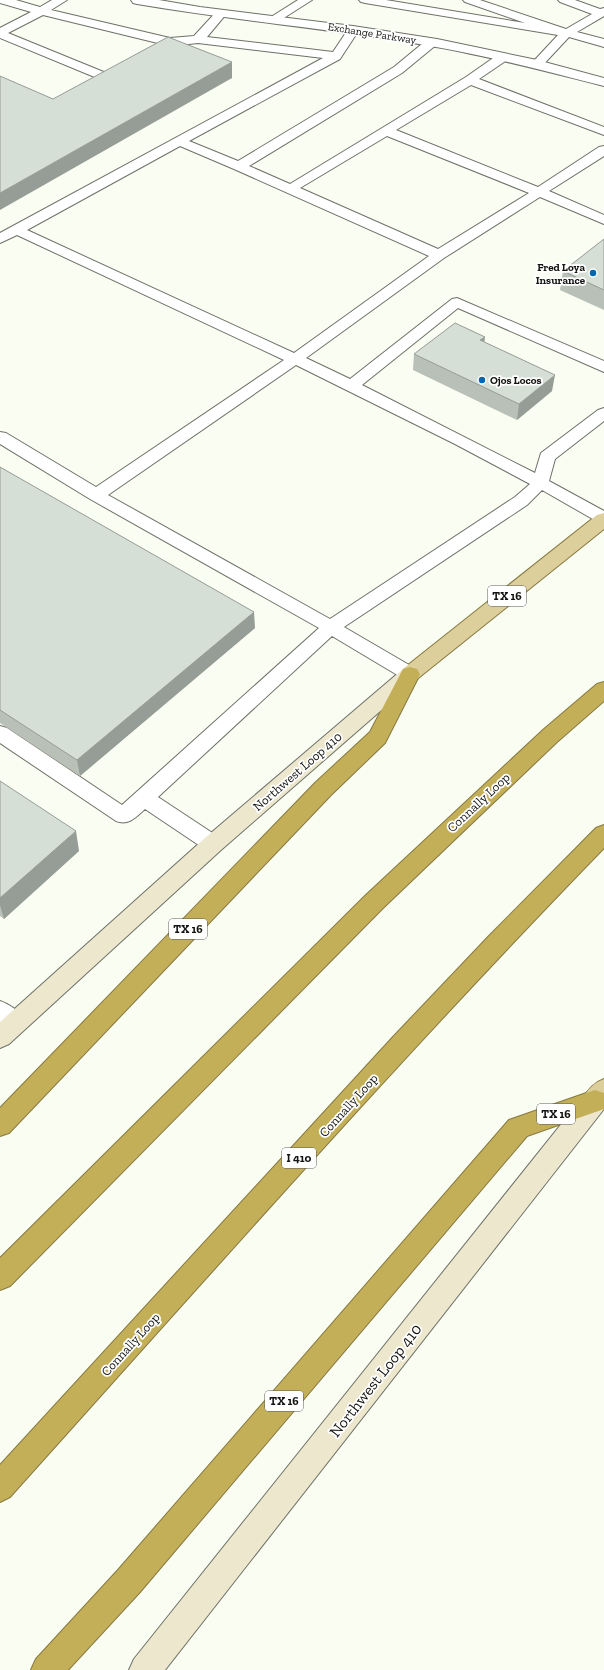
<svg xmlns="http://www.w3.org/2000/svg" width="604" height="1670" font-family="'Zilla Slab',serif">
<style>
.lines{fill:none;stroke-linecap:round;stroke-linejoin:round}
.lane-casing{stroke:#6e7168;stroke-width:2}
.street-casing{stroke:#6e7168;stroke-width:2}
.secondary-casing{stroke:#6e7168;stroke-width:2}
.primary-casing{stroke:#867940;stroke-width:2}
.highway-casing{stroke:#867940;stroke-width:2}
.lane{fill:#fff;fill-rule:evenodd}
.street{fill:#fff;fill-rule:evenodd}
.secondary{fill:#ede7cd;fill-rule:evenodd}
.primary{fill:#dccf9b;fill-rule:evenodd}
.highway{fill:#c4af59;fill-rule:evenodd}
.wall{fill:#b8c0b8}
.shaded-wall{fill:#969c96}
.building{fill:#d6dfd6;stroke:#969c96}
.poi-dot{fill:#0167b3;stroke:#fff;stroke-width:1.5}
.labels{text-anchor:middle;stroke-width:3.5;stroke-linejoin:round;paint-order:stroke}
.far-street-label{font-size:11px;fill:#141512;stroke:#fff}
.far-poi-label{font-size:11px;font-weight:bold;fill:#141512;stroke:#fff;text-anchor:end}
.shield{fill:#fff;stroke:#5a5b59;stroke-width:1}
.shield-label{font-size:12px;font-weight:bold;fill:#141512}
.street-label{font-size:13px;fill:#141512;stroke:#fff}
.near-street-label{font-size:16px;fill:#141512;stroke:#fff}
</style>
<rect width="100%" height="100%" fill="#f9fdf2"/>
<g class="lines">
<g class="lane-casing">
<path id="lane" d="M0 0H16L40 7 52 0H67L51 10 170 38 194 36 217 11H225L227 13 207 37 333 52 349 28H357L359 30 340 59 189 141 238 161 394 67 428 39H436L438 42 436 45 402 73 249 166 290 184 466 77 499 54H507L509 57 507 60 479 79 604 127V135L471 85 396 130 538 187 599 147 604 146V156L549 191 604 215V224L540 197 444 258 306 358 350 379 452 299 457 298 604 361V372L458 308 362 385 535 473 541 453 598 410 604 408V421L555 459 549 481 604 511V524L598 522 542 490 527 505 344 627 416 669 419 674 416 679 410 681 404 679 332 636 158 797 220 838 223 844 220 850 213 852 206 850 145 809C136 817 129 826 116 821L0 743V726L7 728 122 805 319 628 90 499 0 444V432L6 433 96 487 284 360 17 235 0 243V233L323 58 198 43 170 46 43 15 8 33 111 75 113 78 111 81 94 90H86L84 87 86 84 97 78 0 38V28L31 12 0 3ZM387 136 529 193 438 249 300 188ZM180 146 234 169 429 256 294 353 27 230ZM296 365 455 444 530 484 515 497 330 619 108 495Z
M298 0H312L279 21H271L269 19 271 17Z
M359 0H386L525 23 465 2 463 0H480L566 29 592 14 560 2 558 0H575L600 9 604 8V16L577 32 604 39V47L569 37 541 67H533L531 64 558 35 365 3 361 2Z
M0 1001C11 1005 21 1012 26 1023L23 1030C13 1033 8 1030 0 1023Z"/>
</g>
<g class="street-casing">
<path id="street" d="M131 0H159L200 7 353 26 437 39 537 60 604 78V86C548 72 493 57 436 47 337 29 236 21 137 4L133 3Z"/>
</g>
<g class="secondary-casing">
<path id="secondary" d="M410 667 417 669 420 674 417 679 221 850 9 1044 0 1048V1022L205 838 403 669Z
M595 1090 604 1093V1109L165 1670H129L134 1659 586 1093Z"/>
</g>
<g class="primary-casing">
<path id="primary" d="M604 513V529L417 679 410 681 403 679 400 674 403 669 597 515Z
M604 1079V1109L595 1112 586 1109 582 1101C587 1090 593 1083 604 1079Z"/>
</g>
<g class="highway-casing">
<path id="highway" d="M410 667 417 669 420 674 385 743 331 795 9 1133 0 1136V1108L315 783 370 732 403 669Z
M604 682V701L557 742 382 909 10 1286 0 1290V1258L366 895 543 730 597 684Z
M604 825V848C400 1058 206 1279 10 1497L0 1502V1465L393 1037 489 936 596 828Z
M595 1090 604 1093V1109L527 1136 140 1592 68 1670H31L36 1659 118 1570 509 1120Z"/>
</g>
<use href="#lane" class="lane"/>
<use href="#street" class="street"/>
<use href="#secondary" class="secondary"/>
<use href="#primary" class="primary"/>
<use href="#highway" class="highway"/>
</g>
<path class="wall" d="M604 239V310L560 290 563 271Z
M484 342 552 391 517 420 413 370 414 354Z
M0 467 255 628 80 776 0 723Z
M0 781 79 851 4 919 0 916Z"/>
<path class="shaded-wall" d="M232 62V78L0 210V193Z
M485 337 483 353 480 340Z
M555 375 552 391 517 420 519 404Z
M254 612 255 628 80 776 77 760Z
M76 831 79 851 4 919 0 905V898Z"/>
<path class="building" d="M168 37 232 62 0 193V76L53 99Z
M604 239V290L563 271Z
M455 323 485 337 480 340 555 375 519 404 414 354Z
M0 467 254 612 77 760 0 710Z
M0 781 76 831 0 898Z"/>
<g class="poi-dot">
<circle cx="593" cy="273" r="4"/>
<circle cx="482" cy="380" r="4"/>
</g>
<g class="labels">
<g class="far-street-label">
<text transform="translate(372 33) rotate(9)" y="4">Exchange Parkway</text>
</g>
<g class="far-poi-label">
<text x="585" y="271">Fred Loya<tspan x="585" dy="13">Insurance</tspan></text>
<text x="490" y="384" text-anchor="start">Ojos Locos</text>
</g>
<g class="shield">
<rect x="488" y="586" width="38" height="20" rx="3"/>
<rect x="169" y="919" width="38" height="20" rx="3"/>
<rect x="537" y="1104" width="38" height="20" rx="3"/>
<rect x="282" y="1148" width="34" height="20" rx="3"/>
<rect x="265" y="1391" width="38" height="20" rx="3"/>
</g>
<g class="shield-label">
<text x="507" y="600">TX 16</text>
<text x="188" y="933">TX 16</text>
<text x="556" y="1118">TX 16</text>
<text x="299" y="1162">I 410</text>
<text x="284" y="1405">TX 16</text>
</g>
<g class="street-label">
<text transform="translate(297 771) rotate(-41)" y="5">Northwest Loop 410</text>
<text transform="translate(478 802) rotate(-43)" y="5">Connally Loop</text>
<text transform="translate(348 1105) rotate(-48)" y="5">Connally Loop</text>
<text transform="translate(130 1344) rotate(-48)" y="5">Connally Loop</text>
</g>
<g class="near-street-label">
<text transform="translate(375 1380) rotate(-52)" y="6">Northwest Loop 410</text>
</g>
</g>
</svg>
